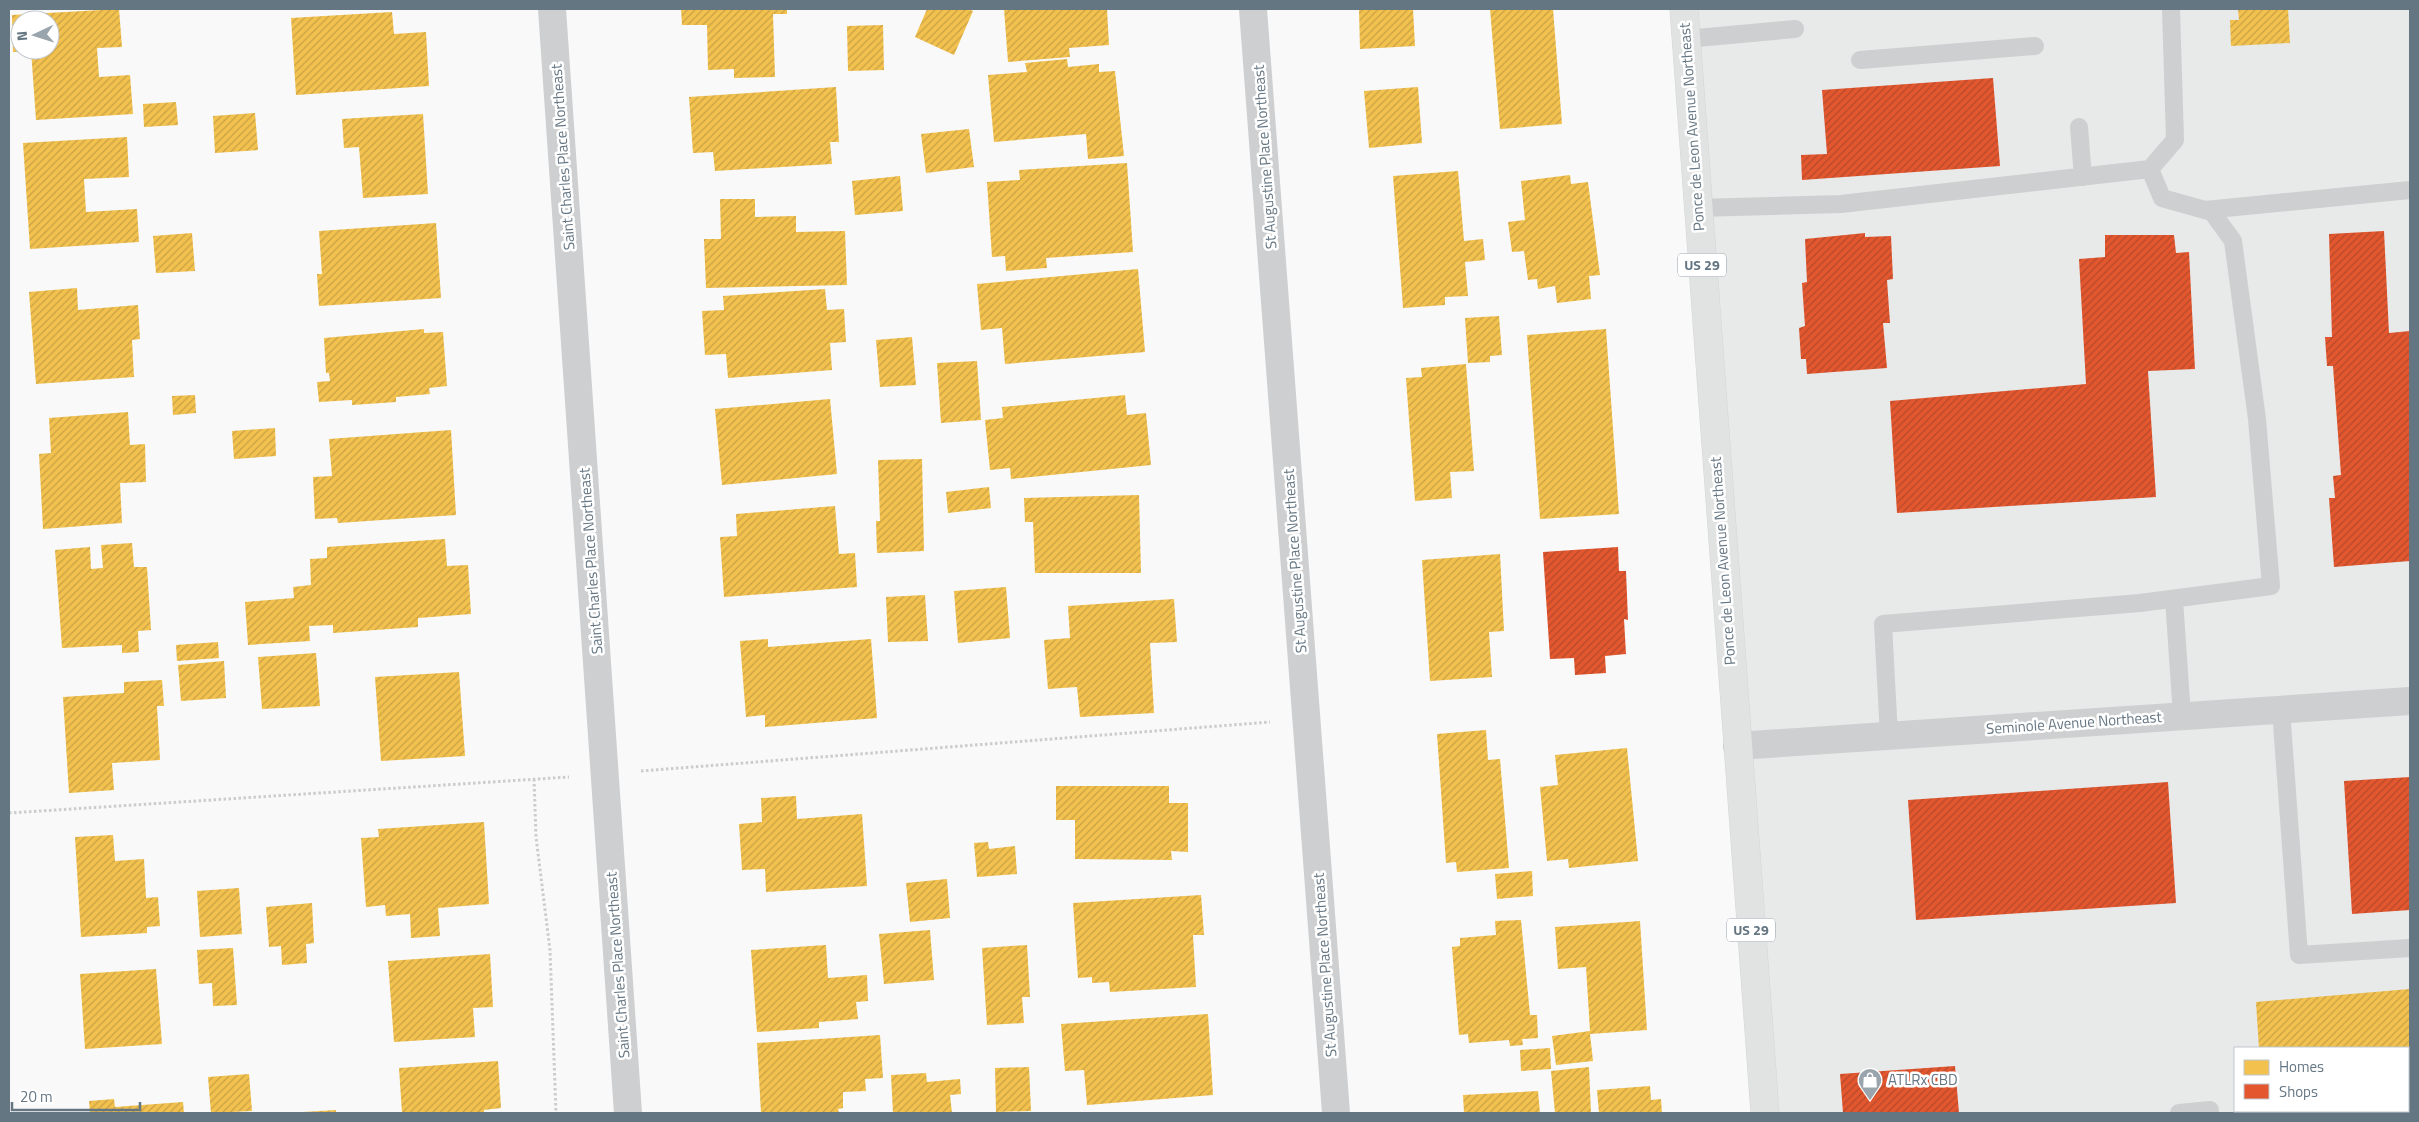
<svg xmlns="http://www.w3.org/2000/svg" width="2419" height="1122" font-family="'Titillium Web',sans-serif">
<style>
.built{fill:#e8e9e9;fill-rule:evenodd}
.homes{fill:url(#homes-hatch)}
.shops{fill:url(#shops-hatch)}
.lines{fill:none;stroke-linecap:round;stroke-linejoin:round}
.highway-casing{stroke:#d5d6d6;stroke-width:29}
.path{stroke:#cbcccd;stroke-width:3;stroke-dasharray:2.5 2.5;stroke-linecap:butt}
.lane{stroke:#cecfd0;stroke-width:18}
.street{stroke:#cecfd0;stroke-width:28}
.highway{stroke:#e1e2e2;stroke-width:28}
.labels{text-anchor:middle;stroke-width:5;stroke-linejoin:round;paint-order:stroke}
.shield{fill:#fff;stroke:#939fa8;stroke-width:1}
.shield-label{font-size:14px;font-weight:bold;fill:#657683}
.street-label{font-size:15px;fill:#657683;stroke:#fff}
.poi-label{font-size:15px;fill:#657683;stroke:#fff;text-anchor:start}
</style>
<defs>
<pattern id="homes-hatch" width="6" height="6" patternUnits="userSpaceOnUse" patternTransform="scale(1.25)"><rect width="6" height="6" fill="#f2c14e"/><path d="M-1 1l2-2M0 6l6-6M5 7l2-2" fill="none" stroke="#c8a146"/></pattern>
<pattern id="shops-hatch" width="6" height="6" patternUnits="userSpaceOnUse" patternTransform="scale(1.25)"><rect width="6" height="6" fill="#e4572e"/><path d="M-1 1l2-2M0 6l6-6M5 7l2-2" fill="none" stroke="#b24a2c"/></pattern>
</defs>
<rect width="100%" height="100%" fill="#f9f9f9"/>
<path class="built" d="M1678 9H2410V1113H1765ZM2235 1048H2408V1111H2235Z"/>
<path class="homes" d="M119 9 122 47 97 48 99 77 130 75 133 114 36 120 31 50H50V20H20V50L28 51 13 52 12 15Z
M681 9H787V14H773L775 77 734 78V69L708 70 707 25H682Z
M927 9H967L973 11 954 55 915 37Z
M1004 9H1107L1109 45 1069 48 1070 57 1008 62Z
M1359 9H1413L1415 46 1360 49Z
M1490 9H1553L1562 124 1500 129Z
M2238 9H2288L2290 43 2231 46 2230 20H2239Z
M392 12 394 34 426 32 429 86 296 95 291 18Z
M883 25 884 70 848 71 847 26Z
M1067 59 1068 67 1099 64V72L1115 71 1124 156 1088 159 1086 134 994 142 988 75 1027 72 1025 63Z
M836 87 839 142H830L832 164 715 171 713 152 693 153 689 97Z
M1418 87 1422 143 1369 148 1364 91Z
M176 102 178 125 144 127 143 104Z
M255 113 258 150 215 153 213 116Z
M423 114 428 194 363 198 359 147 344 148 342 119Z
M969 129 974 167 926 173 921 134Z
M127 137 129 177 84 179 86 212 137 209 139 242 30 249 23 143Z
M1127 163 1133 252 1046 258 1047 268 1006 271 1005 256 992 257 987 182 1020 180 1019 170Z
M1458 171 1464 241 1483 239 1485 260 1465 262 1468 296 1445 297V305L1403 308 1393 176Z
M1570 175 1571 184 1588 182 1600 275 1589 276 1591 299 1557 303 1555 286 1538 289 1537 279 1528 280 1524 251 1512 252 1508 222 1525 220 1521 181Z
M900 176 903 211 855 215 852 181Z
M720 199H755V217L796 216V232L845 231 847 285 706 288 704 239H721Z
M436 223 441 298 319 306 317 274H322L319 231Z
M192 233 195 271 156 273 153 236Z
M1138 269 1145 352 1005 364 1002 328 981 330 977 284Z
M77 288 78 310 138 305 140 339 132 340 134 377 36 384 29 292Z
M825 289 827 310 844 309 846 342 830 343 832 370 728 378 726 354 705 355 702 311 724 310 723 296Z
M1499 316 1502 355 1490 356V362L1468 363 1465 318Z
M424 329V333L443 332 447 386 429 388 430 394 396 397V402L352 405V400L319 402 317 382 330 381 329 373H326L324 338Z
M1606 329 1619 514 1540 519 1527 335Z
M912 337 916 385 880 387 876 340Z
M977 361 981 420 941 423 937 363Z
M1466 364 1474 471 1450 472 1452 498 1415 501 1406 378 1422 377 1421 368Z
M195 395 196 413 173 415 172 396Z
M1125 395 1127 415 1146 413 1151 465 1011 479 1010 468 990 470 985 420 1003 418 1002 407Z
M830 399 837 474 722 485 715 409Z
M128 412 130 445 145 444 146 482 120 483 122 523 43 529 39 454 51 453 49 418Z
M275 428 276 456 234 459 232 431Z
M451 430 456 515 338 523 337 518 315 519 313 477 332 476 329 439Z
M922 459 924 551 877 553 876 521H880L878 460Z
M989 487 991 508 948 513 946 492Z
M1139 495 1141 573H1035L1033 522H1025L1024 498Z
M835 506 839 554 855 553 857 587 724 597 720 537 737 536 736 514Z
M445 539 447 566 468 565 471 614 418 618V627L333 633V625L309 626 310 641 248 645 245 602 294 598 293 587 311 585 310 559 327 558V547Z
M132 543 134 567H147L151 630 138 631 139 652 122 653V645L62 648 55 550 90 547 91 569 103 568 101 545Z
M1500 554 1504 631 1489 632 1492 677 1430 681 1422 560Z
M1006 587 1010 638 958 643 954 591Z
M925 595 928 641 888 642 886 597Z
M1174 599 1177 642 1150 643 1154 713 1080 717 1077 687 1048 689 1044 640 1070 638 1068 606Z
M768 639V647L871 639 877 718 765 727V715L746 717 740 641Z
M218 642 219 658 177 661 176 645Z
M316 653 320 706 262 709 258 657Z
M224 661 226 698 181 701 178 665Z
M459 672 465 756 381 761 375 677Z
M162 680 164 706H157L160 760 112 763 114 790 69 793 63 697 124 693V682Z
M1486 730 1488 760 1500 759 1509 868 1457 872 1456 862 1446 863 1437 734Z
M1627 748 1638 861 1569 868 1568 859 1547 861 1540 787 1558 785 1555 755Z
M1056 786H1169V803H1188V852L1171 851 1172 860 1075 859V820H1056Z
M796 796 797 819 862 814 867 886 766 892 765 869 742 870 739 824 762 822 761 798Z
M484 822 489 904 438 908 440 936 411 938 410 914 386 916 385 905 366 907 361 838 379 837 378 829Z
M113 835 115 861 144 859 146 898 158 897 160 926 147 927V933L81 937 75 837Z
M988 842 989 849 1015 846 1017 874 977 877 974 843Z
M1532 871 1533 896 1497 899 1495 874Z
M947 879 950 918 910 922 906 883Z
M239 888 242 934 200 937 197 891Z
M1201 895 1204 935H1193L1196 987 1110 992 1109 982 1092 983V977L1078 978 1073 903Z
M312 903 314 943 306 944 307 963 282 965 281 946 269 947 266 907Z
M1521 920 1530 1015H1537L1538 1038 1522 1039 1523 1045 1510 1046 1509 1040 1469 1043 1468 1034 1459 1035 1452 947 1460 946V938L1496 935 1495 921Z
M1640 921 1647 1030 1590 1034 1593 1061 1556 1065 1552 1036 1590 1031 1586 967 1558 969 1555 927Z
M930 930 934 980 884 984 879 934Z
M826 945 828 978 867 975 868 1001 856 1002 858 1019 819 1022V1028L757 1032 751 950Z
M1027 945 1030 997H1022L1024 1023 987 1025 982 948Z
M233 948 237 1005 213 1006 212 983 199 984 197 950Z
M490 954 493 1007 473 1008 475 1037 394 1042 388 961Z
M156 969 162 1044 85 1049 80 974Z
M2410 989V1113H2264V1111H2408V1048H2259L2256 1002Z
M1208 1014 1213 1095 1087 1105 1084 1070 1065 1071 1061 1024Z
M880 1035 883 1078 865 1079 866 1091 843 1092V1108L838 1109 839 1113H761L757 1043Z
M1550 1048 1551 1069 1521 1071 1520 1050Z
M498 1061 501 1108 484 1110V1113H402L399 1068Z
M1029 1067 1031 1111 996 1112 995 1068Z
M1589 1067 1591 1113H1555L1551 1071Z
M926 1073 927 1082 960 1079 961 1094 950 1095 952 1113H893L891 1075Z
M249 1074 252 1111 211 1113 208 1077Z
M1650 1086 1651 1100 1661 1099 1662 1113H1599L1597 1090Z
M1538 1091 1540 1113H1464L1463 1095Z
M114 1099 115 1107 183 1102 184 1113H90L89 1101Z
M336 1110V1113H303V1112Z"/>
<path class="shops" d="M1993 78 2000 166 1802 180 1801 155 1827 154 1822 90Z
M2384 231 2389 333 2410 331V561L2334 567 2329 498H2335L2333 476 2341 475 2333 366H2327L2325 337H2332L2329 234Z
M1865 233V237L1891 236 1893 279 1887 280 1890 323H1883L1887 368 1807 374 1806 359H1801L1799 328 1805 326 1802 283 1807 282 1805 239Z
M2105 235H2174L2176 253 2189 252 2195 369 2148 371 2156 497 1897 513 1890 401 2086 384 2079 259 2105 257Z
M1618 547 1619 571H1626L1628 620 1624 619 1626 654 1605 656 1606 673 1575 675 1574 658 1550 659 1543 552Z
M2410 777V910L2352 914 2344 781Z
M2168 782 2176 903 1916 920 1908 800Z
M1955 1066 1959 1113H1843L1840 1074Z"/>
<g class="lines">
<g class="highway-casing">
<path id="highway" d="M1684 9 1765 1113"/>
</g>
<path class="path" d="M641 771 1270 722
M534 779 536 837 550 950 556 1113
M9 813 569 777"/>
<path class="lane" d="M1686 39 1795 29
M1860 60 2035 46
M2079 127 2083 177
M1698 208 1841 204 2150 169 2175 140 2171 9
M2205 210 2410 190
M2174 599 2182 716
M2281 710 2299 955 2410 948
M1889 736 1883 624 2140 603 2271 586 2257 419 2233 241 2212 212 2162 198 2150 169
M2179 1113 2210 1110V1113"/>
<path class="street" d="M552 9 628 1113
M1253 9 1336 1113
M1737 746 2410 701"/>
<use href="#highway" class="highway"/>
</g>
<defs>
<g id="shop-pin" transform="scale(1.25)"><path d="M0 17L-7.5 6A9.5 9.5 0 1 1 7.5 6Z" fill="#99a4ac" stroke="#fff"/><path d="M-5-2.5h2.3a2.7 3.5 0 0 1 5.4 0H5L5.5 6h-11ZM-1.5-2.5h3a1.5 2.3 0 0 0-3 0Z" fill="#fff"/></g>
</defs>
<g fill-rule="evenodd">
<use href="#shop-pin" x="1870" y="1080"/>
</g>
<g class="labels">
<g class="shield">
<rect x="1678" y="253.5" width="48" height="23" rx="4"/>
<rect x="1727" y="918.5" width="48" height="23" rx="4"/>
</g>
<g class="shield-label">
<text x="1702" y="270">US 29</text>
<text x="1751" y="935">US 29</text>
</g>
<g class="street-label">
<text transform="translate(1692 127) rotate(-94)" y="5">Ponce de Leon Avenue Northeast</text>
<text transform="translate(563 157) rotate(-94)" y="5">Saint Charles Place Northeast</text>
<text transform="translate(1265 157) rotate(-94)" y="5">St Augustine Place Northeast</text>
<text transform="translate(591 561) rotate(-94)" y="5">Saint Charles Place Northeast</text>
<text transform="translate(1295 561) rotate(-94)" y="5">St Augustine Place Northeast</text>
<text transform="translate(1723 561) rotate(-94)" y="5">Ponce de Leon Avenue Northeast</text>
<text transform="translate(2074 723) rotate(-4)" y="5">Seminole Avenue Northeast</text>
<text transform="translate(618 965) rotate(-94)" y="5">Saint Charles Place Northeast</text>
<text transform="translate(1325 965) rotate(-94)" y="5">St Augustine Place Northeast</text>
</g>
<g class="poi-label">
<text x="1888" y="1085">ATLRx CBD</text>
</g>
</g>
<rect width="2419" height="1122" fill="none" stroke="#657683" stroke-width="20"/>
<rect x="2234" y="1047" width="175" height="65" fill="#ffffff" stroke="#c1c8cd"/>
<rect x="2244" y="1060" width="25" height="15" fill="#f2c14e" stroke="#c1c8cd"/>
<text x="2279" y="1072" font-size="15" fill="#657683">Homes</text>
<rect x="2244" y="1084" width="25" height="15" fill="#e4572e" stroke="#c1c8cd"/>
<text x="2279" y="1097" font-size="15" fill="#657683">Shops</text>
<g transform="translate(35 35) rotate(266)"><circle r="24" fill="#ffffff" stroke="#c1c8cd"/>
<path d="M0-4L9 19L0 12L-9 19Z" fill="#99a4ac"/>
<text y="-8" font-size="14" font-weight="bold" text-anchor="middle" fill="#657683">N</text>
</g>
<path d="M12 1102v8h128v-8" fill="none" stroke="#657683" stroke-width="2.5"/>
<text x="20" y="1102" font-size="15" fill="#657683" stroke="#ffffff" stroke-width="4" paint-order="stroke">20 m</text>
</svg>
